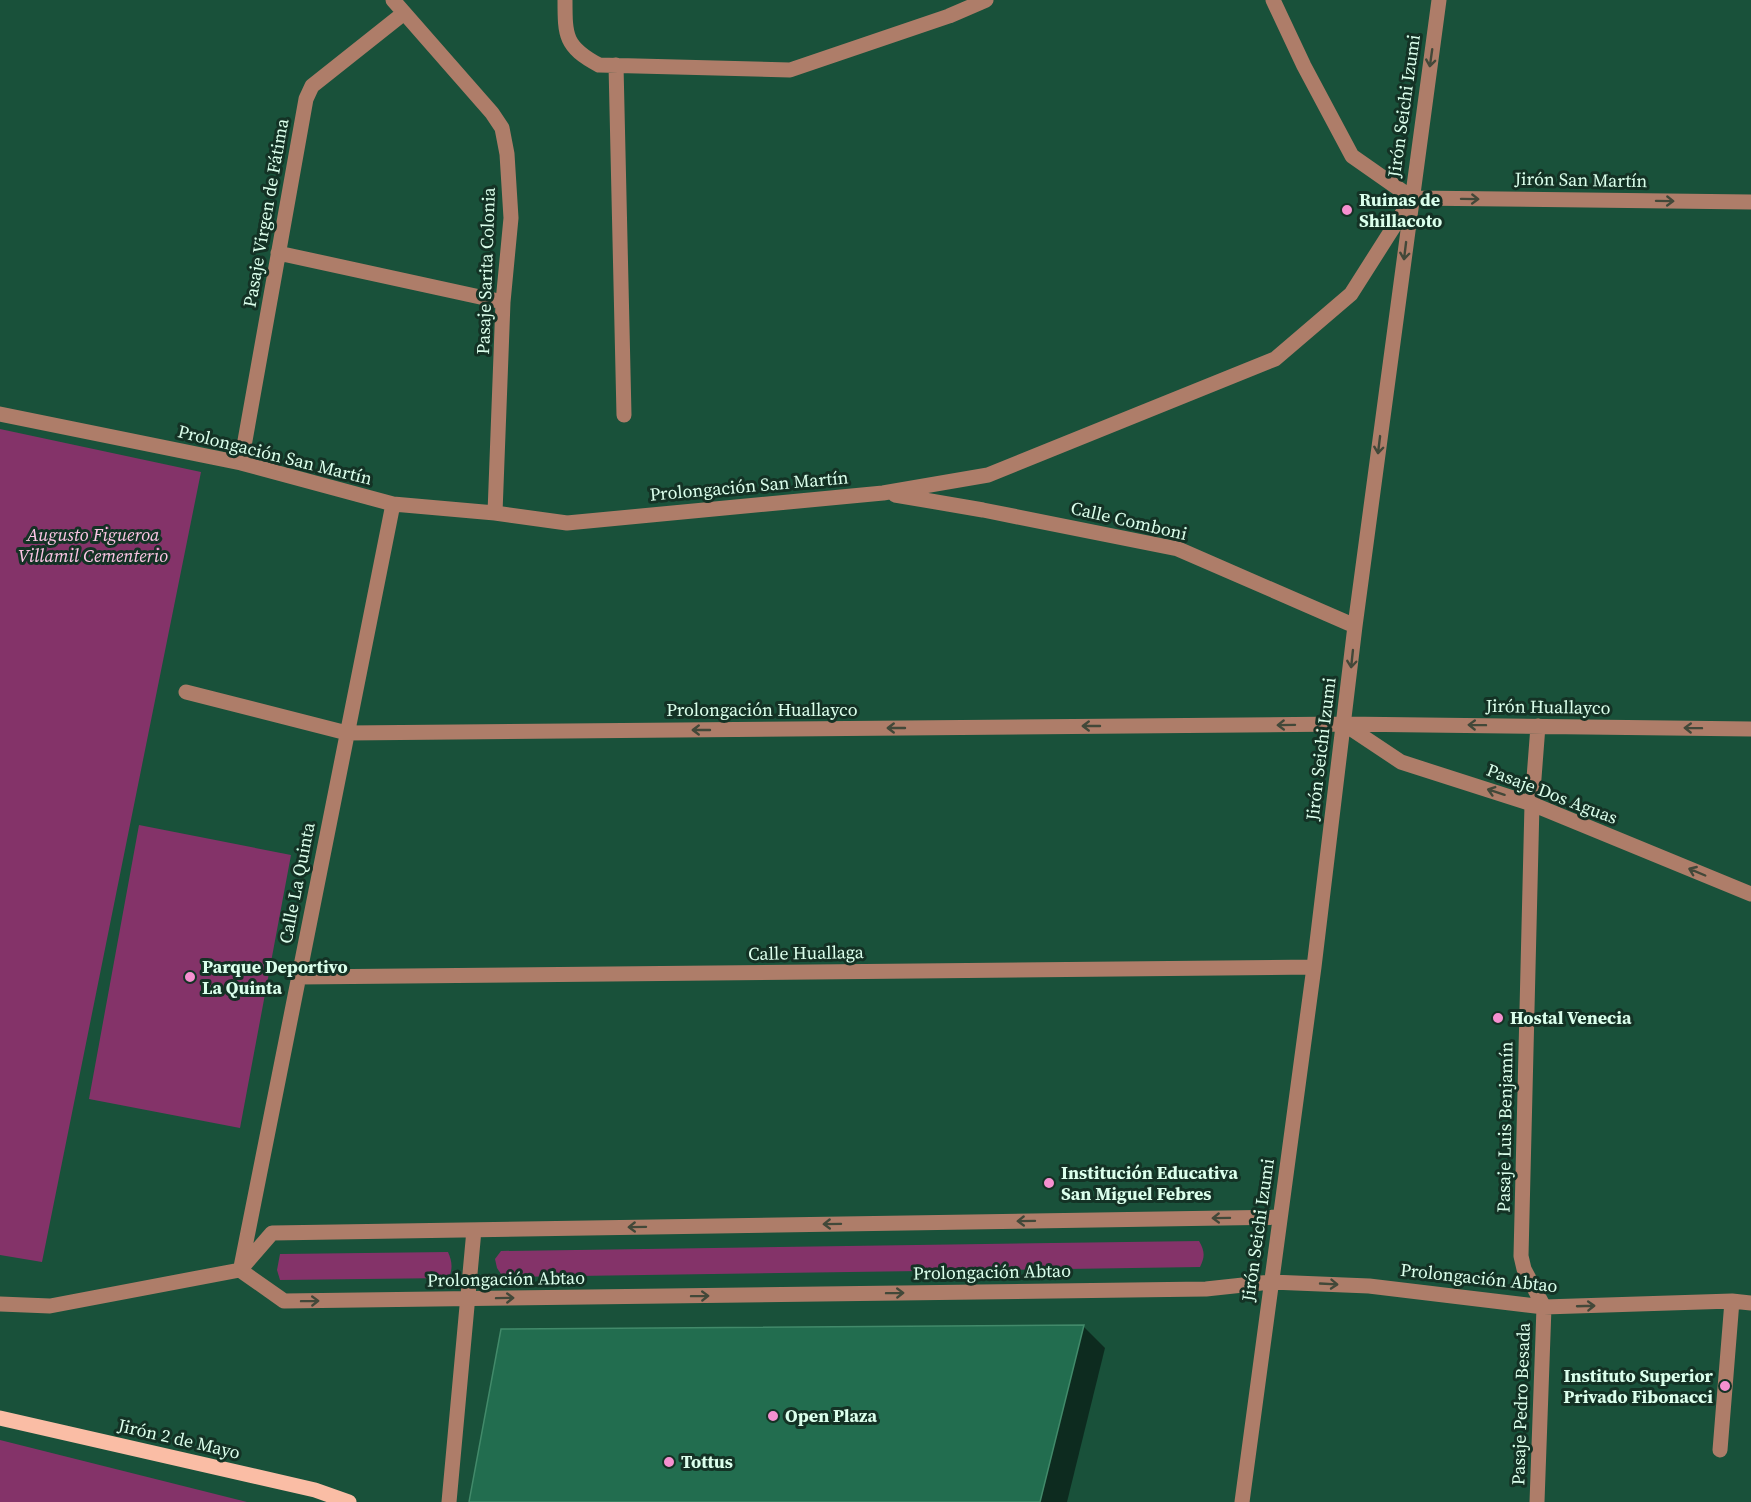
<svg xmlns="http://www.w3.org/2000/svg" width="1751" height="1502" font-family="'Source Serif 4',serif">
<style>
.green{fill:#843369}
.shadow{fill:#0007}
.building{fill:#226d4f;stroke:#428a6a;stroke-width:1.5}
.lines{fill:none;stroke-linecap:round;stroke-linejoin:round}
.minor{stroke:#ae7d69;stroke-width:15}
.major{stroke:#fabda5;stroke-width:15}
.oneway{stroke:#424839}
.poi-dot{fill:#f690d0;stroke:#143225;stroke-width:2}
.labels{text-anchor:middle;stroke-width:6;stroke-linejoin:round;paint-order:stroke}
.street-label{font-size:18px;fill:#dbffec;stroke:#143225}
.poi-label{font-size:18px;font-weight:bold;fill:#dbffec;stroke:#143225;text-anchor:start}
.park-label{font-size:18px;font-style:italic;fill:#fdc7e6;stroke:#143225}
</style>
<rect width="100%" height="100%" fill="#19513a"/>
<path class="green" d="M0 429 201 472 42 1262 0 1255Z
M139 825 291 855 240 1128 89 1099Z
M1199 1241C1205 1251 1205 1257 1200 1267L503 1277 497 1268 495 1259 501 1251Z
M448 1252C452 1261 453 1268 449 1278L280 1280 277 1270 280 1254Z
M0 1440 247 1502H0Z"/>
<path class="shadow" d="M1083 1326 1105 1348 1067 1502H471Z"/>
<path class="building" d="M1084 1325 1040 1502H469L501 1329Z"/>
<g class="lines">
<path class="minor" d="M393 0 492 113 502 128 507 154 511 218 503 302 495 513
M565 0C565 36 565 47 599 65L790 70 949 16 986 0
M1273 0 1304 66 1352 156 1412 198
M616 65 624 415
M1412 198 1751 202
M278 253 503 302
M0 414 241 463 393 504 495 513 567 523 883 493 988 475 1275 359 1351 294 1412 198
M241 463 306 99 312 86 404 13
M895 495 983 510 1178 549 1355 626
M186 692 347 733 1344 724 1751 729
M1344 724 1401 762 1532 804 1751 894
M299 977 1314 967
M241 1267 393 504
M240 1270 284 1301 1206 1289 1271 1282 1369 1286 1544 1307 1732 1301 1751 1303
M0 1304 50 1306 240 1270 272 1233 1280 1217
M1720 1450 1732 1301
M449 1502 474 1230
M1242 1502 1314 967 1355 626 1439 0
M1537 1502 1544 1307 1524 1269 1521 1256 1532 804 1538 726"/>
<path class="major" d="M0 1418 315 1490 349 1502"/>
</g>
<defs><path id="oneway-shaft" d="M-6 0H5M1.5-3L5.5 0L1.5 3" fill="none" stroke-width="1.6" stroke-linecap="round" stroke-linejoin="round" transform="scale(1.5)"/></defs>
<g class="oneway">
<use href="#oneway-shaft" transform="translate(1431 58) rotate(98)"/>
<use href="#oneway-shaft" transform="translate(1470 199) rotate(1)"/>
<use href="#oneway-shaft" transform="translate(1665 201) rotate(1)"/>
<use href="#oneway-shaft" transform="translate(1405 251) rotate(97)"/>
<use href="#oneway-shaft" transform="translate(1379 445) rotate(97)"/>
<use href="#oneway-shaft" transform="translate(1352 659) rotate(96)"/>
<use href="#oneway-shaft" transform="translate(1286 725) rotate(179)"/>
<use href="#oneway-shaft" transform="translate(1477 725) rotate(-179)"/>
<use href="#oneway-shaft" transform="translate(1091 726) rotate(180)"/>
<use href="#oneway-shaft" transform="translate(896 728) rotate(180)"/>
<use href="#oneway-shaft" transform="translate(1693 728) rotate(-179)"/>
<use href="#oneway-shaft" transform="translate(701 730) rotate(180)"/>
<use href="#oneway-shaft" transform="translate(1496 792) rotate(-162)"/>
<use href="#oneway-shaft" transform="translate(1697 872) rotate(-157)"/>
<use href="#oneway-shaft" transform="translate(1221 1218) rotate(179)"/>
<use href="#oneway-shaft" transform="translate(1026 1221) rotate(179)"/>
<use href="#oneway-shaft" transform="translate(832 1224) rotate(179)"/>
<use href="#oneway-shaft" transform="translate(637 1227) rotate(179)"/>
<use href="#oneway-shaft" transform="translate(1329 1284) rotate(3)"/>
<use href="#oneway-shaft" transform="translate(895 1293) rotate(-1)"/>
<use href="#oneway-shaft" transform="translate(700 1296) rotate(-1)"/>
<use href="#oneway-shaft" transform="translate(505 1298) rotate(-1)"/>
<use href="#oneway-shaft" transform="translate(310 1301) rotate(-1)"/>
<use href="#oneway-shaft" transform="translate(1586 1306) rotate(-2)"/>
</g>
<g class="poi-dot">
<circle cx="1347" cy="210" r="6"/>
<circle cx="190" cy="977" r="6"/>
<circle cx="1498" cy="1018" r="6"/>
<circle cx="1049" cy="1183" r="6"/>
<circle cx="1725" cy="1386" r="6"/>
<circle cx="773" cy="1416" r="6"/>
<circle cx="669" cy="1462" r="6"/>
</g>
<g class="labels">
<g class="street-label">
<text transform="translate(1404 106) rotate(-82)" y="6">Jirón Seichi Izumi</text>
<text transform="translate(1581 180) rotate(1)" y="6">Jirón San Martín</text>
<text transform="translate(266 213) rotate(-80)" y="6">Pasaje Virgen de Fátima</text>
<text transform="translate(486 271) rotate(-88)" y="6">Pasaje Sarita Colonia</text>
<text transform="translate(275 455) rotate(14)" y="6">Prolongación San Martín</text>
<text transform="translate(749 486) rotate(-5)" y="6">Prolongación San Martín</text>
<text transform="translate(1129 521) rotate(13)" y="6">Calle Comboni</text>
<text transform="translate(1548 707) rotate(1)" y="6">Jirón Huallayco</text>
<text x="762" y="716">Prolongación Huallayco</text>
<text transform="translate(1321 749) rotate(-83)" y="6">Jirón Seichi Izumi</text>
<text transform="translate(1552 794) rotate(21)" y="6">Pasaje Dos Aguas</text>
<text transform="translate(297 883) rotate(-79)" y="6">Calle La Quinta</text>
<text transform="translate(806 953) rotate(-1)" y="6">Calle Huallaga</text>
<text transform="translate(1505 1127) rotate(-89)" y="6">Pasaje Luis Benjamín</text>
<text transform="translate(1258 1230) rotate(-82)" y="6">Jirón Seichi Izumi</text>
<text transform="translate(992 1272) rotate(-1)" y="6">Prolongación Abtao</text>
<text transform="translate(1479 1278) rotate(6)" y="6">Prolongación Abtao</text>
<text transform="translate(506 1279) rotate(-1)" y="6">Prolongación Abtao</text>
<text transform="translate(1521 1404) rotate(-88)" y="6">Pasaje Pedro Besada</text>
<text transform="translate(179 1439) rotate(13)" y="6">Jirón 2 de Mayo</text>
</g>
<g class="poi-label">
<text x="1359" y="206">Ruinas de<tspan x="1359" dy="21">Shillacoto</tspan></text>
<text x="202" y="973">Parque Deportivo<tspan x="202" dy="21">La Quinta</tspan></text>
<text x="1510" y="1024">Hostal Venecia</text>
<text x="1061" y="1179">Institución Educativa<tspan x="1061" dy="21">San Miguel Febres</tspan></text>
<text x="1713" y="1382" text-anchor="end">Instituto Superior<tspan x="1713" dy="21">Privado Fibonacci</tspan></text>
<text x="785" y="1422">Open Plaza</text>
<text x="681" y="1468">Tottus</text>
</g>
<g class="park-label">
<text x="93" y="541">Augusto Figueroa<tspan x="93" dy="21">Villamil Cementerio</tspan></text>
</g>
</g>
</svg>
